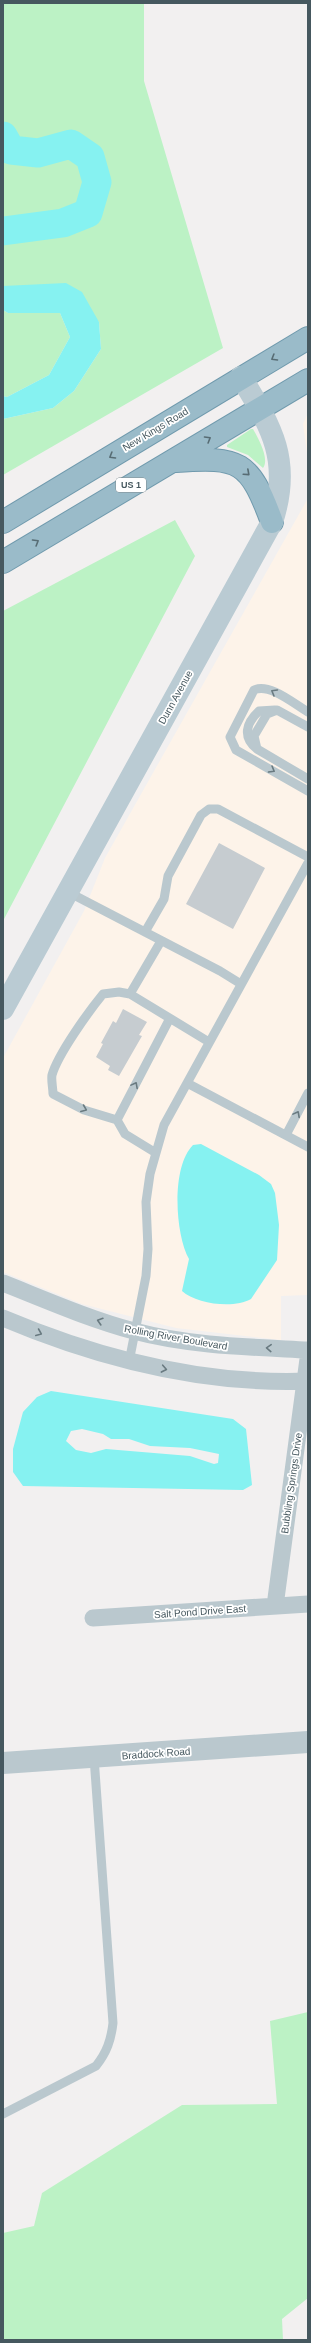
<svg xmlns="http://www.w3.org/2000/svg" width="311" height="2343" font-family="Arial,sans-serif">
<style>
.commercial{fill:#fdf3e9}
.green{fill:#bcf2c5}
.water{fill:#86f2f1;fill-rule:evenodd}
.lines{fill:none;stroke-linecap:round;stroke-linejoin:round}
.river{stroke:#86f2f1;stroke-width:29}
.building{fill:#c6ccd0}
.trunk-casing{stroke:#709aad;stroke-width:24}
.service{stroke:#bac8ce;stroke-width:9}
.minor{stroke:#bac8ce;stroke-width:17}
.tertiary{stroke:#bac8ce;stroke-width:22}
.secondary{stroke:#bacbd3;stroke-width:22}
.trunk{stroke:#9abbc9;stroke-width:22}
.oneway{stroke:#576c74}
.oneway2{stroke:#697a80}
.labels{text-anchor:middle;stroke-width:3.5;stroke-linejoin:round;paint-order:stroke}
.shield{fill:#fff;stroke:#7e8a8f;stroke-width:1}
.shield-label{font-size:9px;font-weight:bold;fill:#46585f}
.street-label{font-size:10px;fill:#46585f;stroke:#fff}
</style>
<rect width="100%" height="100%" fill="#f2f0f0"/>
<path class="commercial" d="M308 413V1295L281 1296V1340L176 1328 82 1304 3 1272V1058L84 911 105 858 307 500 308 460 303 424Z"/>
<path class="green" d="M3 3H144V81L223 348 3 475V419L53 408 74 391 101 349 99 322 23 286H3Z
M3 310 8 313H60L70 337 49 375 7 397 3 396Z
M251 429H253C258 438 270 459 263 468L248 455 227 447V445Z
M175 520 195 556 3 921V611Z
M308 2012V2298L282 2319 283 2340H3V2233L34 2226 42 2193 182 2105 277 2104 270 2021Z"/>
<path class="water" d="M66 283 82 292 99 322 101 349 74 391 53 408 3 419V396L7 397 49 375 70 337 60 313H8L3 310V286Z
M201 1144 259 1175 271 1184 275 1193 279 1225 277 1260 251 1299C234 1309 196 1304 182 1291L189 1259C175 1234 171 1167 193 1145Z
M51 1391 233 1419 246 1429 252 1485 243 1490 23 1486 13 1472V1449L23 1412 37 1397ZM82 1429 103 1434 111 1439H129L150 1446 190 1448 219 1454 218 1463 214 1464 190 1456 106 1449 91 1453 76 1450 66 1441 71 1431Z"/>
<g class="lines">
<path class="river" d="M3 136 11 150 38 153 71 144 90 157 97 182 88 213 63 223 3 231"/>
</g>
<path class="building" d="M219 843 265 868 233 929 186 904Z
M123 1009 147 1022 139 1035 142 1036 119 1076 108 1070 110 1066 96 1057 103 1044 101 1043 113 1021 116 1023Z"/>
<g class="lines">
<g class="trunk-casing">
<path id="trunk" d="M176 461C240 457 249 460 272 522
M3 522 308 338
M3 562 308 380"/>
</g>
<path class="service" d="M308 712C294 704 270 683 254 690L230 737 236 750 308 791
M308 727 277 710 267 714 254 736 257 749 308 779
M257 749C242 737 246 723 259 711L275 710
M68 892 220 971 241 984
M145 932 164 899 168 876 201 815 209 809H218L308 857
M161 941 130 994 209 1042
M130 994 119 992 103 994C89 1011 58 1054 52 1075 51 1080 53 1088 53 1094L84 1110 117 1120 125 1134 156 1153
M187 1083 308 1147
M117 1120 169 1020
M286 1135 308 1093
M129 1362 146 1276 148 1249 146 1202 150 1174 164 1125 308 863
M3 2114 96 2066C107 2052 111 2040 113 2023L94 1757"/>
<path class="minor" d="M3 1283C46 1300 89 1319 134 1331 190 1346 250 1347 308 1350
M3 1318C100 1359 202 1385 308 1381
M275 1606 308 1359
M93 1618 308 1604"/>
<path class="tertiary" d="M3 1763 308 1742"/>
<path class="secondary" d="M3 1009 272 522C292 461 272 428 241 377"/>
<use href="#trunk" class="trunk"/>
</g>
<defs><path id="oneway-chevron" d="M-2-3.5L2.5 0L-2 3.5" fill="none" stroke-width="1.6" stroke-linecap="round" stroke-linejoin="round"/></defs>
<g class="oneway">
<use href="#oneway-chevron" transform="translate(274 358) rotate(149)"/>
<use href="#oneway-chevron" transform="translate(208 439) rotate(-31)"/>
<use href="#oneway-chevron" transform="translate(112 456) rotate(149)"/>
<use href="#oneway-chevron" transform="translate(247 473) rotate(42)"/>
<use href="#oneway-chevron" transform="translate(36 542) rotate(-31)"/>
</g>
<g class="oneway2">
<use href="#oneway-chevron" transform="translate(274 692) rotate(-150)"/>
<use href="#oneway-chevron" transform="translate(272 770) rotate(30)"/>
<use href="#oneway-chevron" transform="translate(135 1085) rotate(-62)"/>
<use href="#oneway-chevron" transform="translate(84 1109) rotate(22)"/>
<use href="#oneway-chevron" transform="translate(297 1114) rotate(-62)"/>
<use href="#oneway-chevron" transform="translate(100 1321) rotate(-163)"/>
<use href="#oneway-chevron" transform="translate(39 1333) rotate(23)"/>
<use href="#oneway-chevron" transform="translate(269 1348) rotate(-177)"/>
<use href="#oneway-chevron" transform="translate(164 1369) rotate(11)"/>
</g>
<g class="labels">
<rect class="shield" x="116" y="478" width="30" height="14" rx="3"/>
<g class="shield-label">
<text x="131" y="488">US 1</text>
</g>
<g class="street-label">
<text transform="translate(155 429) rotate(-31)" y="4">New Kings Road</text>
<text transform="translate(175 697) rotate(-61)" y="4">Dunn Avenue</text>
<text transform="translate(176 1337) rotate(10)" y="4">Rolling River Boulevard</text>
<text transform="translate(291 1483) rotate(-82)" y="4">Bubbling Springs Drive</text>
<text transform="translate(200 1611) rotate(-4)" y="4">Salt Pond Drive East</text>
<text transform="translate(156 1753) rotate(-4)" y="4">Braddock Road</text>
</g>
</g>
<rect width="311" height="2343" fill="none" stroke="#46585f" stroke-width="8"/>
</svg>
